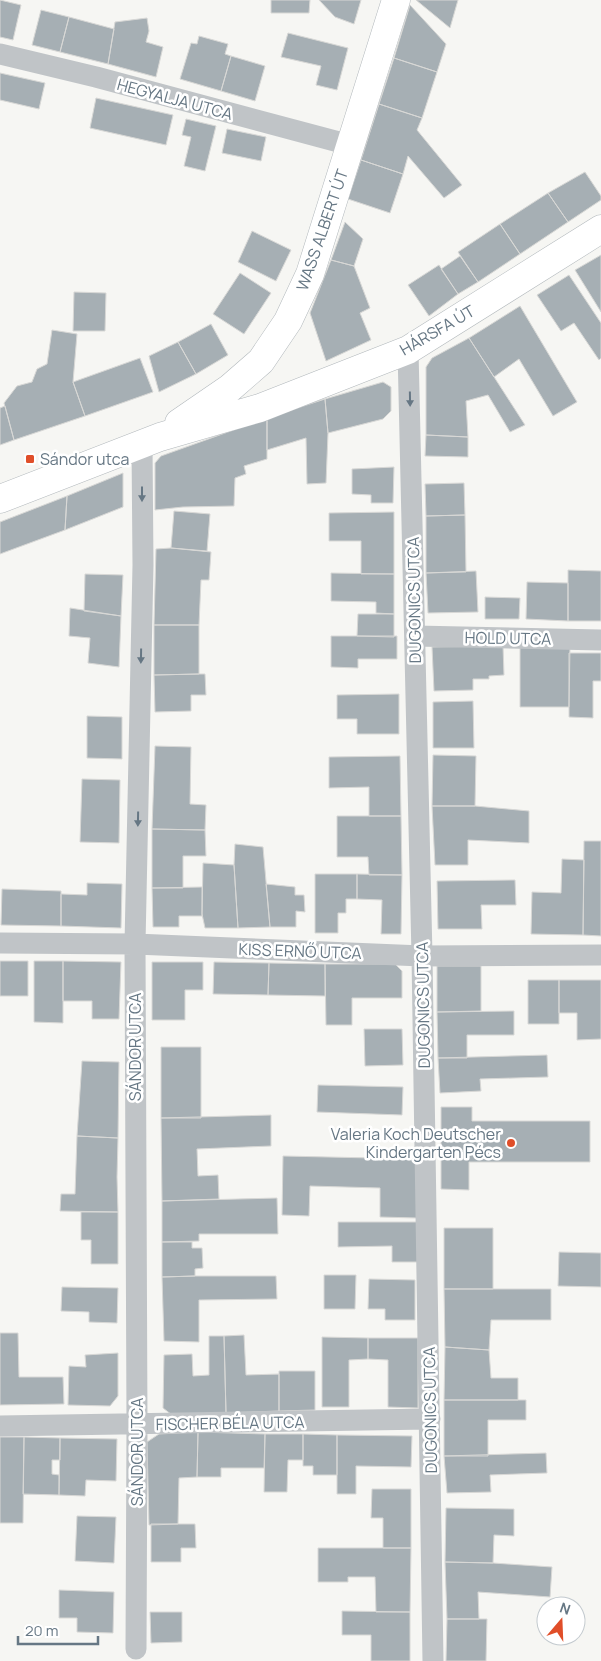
<svg xmlns="http://www.w3.org/2000/svg" width="601" height="1661" font-family="Manrope,sans-serif">
<style>
.building{fill:#a6afb4;stroke:#d8d8d6}
.lines{fill:none;stroke-linecap:round;stroke-linejoin:round}
.secondary-casing{stroke:#b2b8bc;stroke-width:29}
.street{stroke:#c0c4c7;stroke-width:21}
.secondary{stroke:#fff;stroke-width:28}
.oneway{fill:#667784}
.poi-dot{fill:#e04e29;stroke:#fff;stroke-width:2}
.labels{text-anchor:middle;stroke-width:5;stroke-linejoin:round;paint-order:stroke}
.street-label{font-size:16px;fill:#667784;stroke:#fff}
.poi-label{font-size:16px;fill:#667784;stroke:#fff;text-anchor:start}
</style>
<rect width="100%" height="100%" fill="#f6f6f3"/>
<path class="building" d="M0 0 21 5 13 40 0 37Z
M271 0H310L309 13H271Z
M319 0H361L354 24 335 17Z
M416 0H458L450 28Z
M410 5 446 44 437 72 394 58Z
M41 10 69 17 60 52 32 45Z
M69 17 114 29 108 64 60 52Z
M147 18 149 31 146 42 163 47 156 77 108 64 115 22Z
M288 33 348 48 337 90 316 85 321 66 281 57Z
M199 36 228 44 225 54 231 56 221 91 180 79 191 43 197 44Z
M231 56 265 66 255 101 221 91Z
M394 58 437 72 422 118 379 104Z
M0 73 45 83 39 109 0 100Z
M96 98 173 115 166 145 90 128Z
M379 104 422 118 417 130 462 185 444 198 408 156 403 174 361 160Z
M186 119 216 126 205 171 184 166 191 137 182 135Z
M227 129 266 137 261 161 222 153Z
M361 160 403 174 390 213 348 199Z
M585 172 601 196V200L568 222 548 193Z
M548 193 568 222 520 254 500 224Z
M345 222 363 239 354 266 331 260Z
M500 224 520 254 478 282 458 252Z
M252 231 291 250 276 281 238 262Z
M601 255V312L575 270Z
M460 256 478 282 458 294 441 269Z
M331 260 354 266 370 308 360 313 371 340 326 361 310 313Z
M439 265 458 294 429 316 408 285Z
M240 273 271 293 244 334 213 314Z
M569 275 601 323V358L599 360 574 323 561 331 537 295Z
M74 292 106 293 105 331H73Z
M520 306 577 402 553 416 519 359 494 377 469 338Z
M211 324 228 355 196 374 178 342Z
M52 330 77 334 73 382 85 416 14 440 4 403 17 386 32 382 37 369 47 364Z
M469 338 525 425 510 432 488 395 466 401 468 437 426 435V367L432 358Z
M178 342 196 374 159 392 149 356Z
M140 358 153 392 85 416 73 382Z
M383 382 391 387V411L383 419 328 433 325 399Z
M325 399 328 433 326 483 307 484 306 438 267 450V418Z
M5 406 14 440 0 445V408Z
M267 418V459L244 466 246 474 235 478 234 506 183 507 155 510V463L161 456Z
M426 435 468 437V457L425 456Z
M394 467 393 503H371V495L352 494V469Z
M123 473V507L65 530 67 496Z
M464 483 465 515 426 516 425 484Z
M67 496 65 530 0 554V522Z
M174 511 210 514 207 551 171 548Z
M394 512V574H361V541H329V513Z
M465 515 466 572 426 573V516Z
M171 548 211 552 209 580H201L199 625H154L156 549Z
M568 570 601 571V621H568Z
M476 571 478 612 428 613 426 573Z
M331 573 394 574V614L376 613V602L331 601Z
M85 574 123 575 121 616 84 611Z
M527 582 568 583V621L526 619Z
M485 597 520 598 519 619H485Z
M70 608 121 616 119 667 88 663 90 638 69 636Z
M358 614H394V637L357 636Z
M154 625H199V674L154 675Z
M331 636H397V659H358V668L331 667Z
M520 645 570 646 569 707H520Z
M503 646 504 675 489 676V679H473V690L434 691 432 647Z
M569 653H601V681H593V718L569 717Z
M199 674H205L206 695H191V711L155 712 154 675Z
M399 694V734H357V719H337V695Z
M473 701 474 748H433V702Z
M87 716 122 717V759L87 758Z
M155 746 191 747 190 804 206 805 205 830 152 829Z
M433 755 476 756 475 806H432Z
M400 756 401 816H369V787L329 788V757Z
M82 779 120 780 119 843 80 842Z
M432 806H475L529 811V843L468 840V865H435Z
M337 816H401L402 875H369L368 857H337Z
M152 829 205 830 206 856H183V888H152Z
M584 841H601V936L583 935Z
M235 844 263 847 270 927 238 928 234 865Z
M562 859 584 860 583 935 531 934 532 892 561 893Z
M203 863 234 865 238 928H205L202 914Z
M315 874H357V899H346V913H338V933H315Z
M357 874 402 875 401 934H381L382 900 357 899Z
M515 880 516 905H481L482 929H438L437 881Z
M87 883 122 884 121 928 61 926V894L87 895Z
M266 884 295 887V895H304L305 912 296 911V927H270Z
M202 887V916H179V927H153L152 888Z
M2 889 61 891V926L1 925Z
M0 961H28V996H0Z
M34 961H63V1023L34 1022Z
M63 961 121 962 119 1019H92V1001H63Z
M152 962H203V990H185V1020H152Z
M214 962 269 963 268 995 213 994Z
M269 963 325 964V996L268 995Z
M325 964H395L402 971V998H352V1025H326Z
M437 966H481V1011L437 1012Z
M528 980H559V1024H528Z
M559 980H601V1039L577 1040V1013H559Z
M514 1011V1035H467V1058H438L437 1012Z
M364 1029H402L403 1065 365 1066Z
M161 1047H201V1118H161Z
M547 1055 548 1077 480 1079 481 1091 440 1093 438 1058Z
M82 1061 119 1062 118 1138 77 1136Z
M318 1085 403 1087 402 1115 317 1112Z
M441 1107H472V1121H590V1162H469V1190L441 1189Z
M271 1115V1146L197 1149 198 1176 218 1175 219 1199 162 1201 161 1118Z
M77 1136 118 1138 117 1177 118 1212 60 1211 61 1194H75Z
M283 1156 418 1159 417 1218 380 1217V1188L310 1186 309 1216 282 1215Z
M277 1198 278 1234H199V1241L162 1242V1201Z
M81 1212H118V1264H91V1240H81Z
M338 1222H417L418 1262H392V1246L338 1247Z
M444 1228H493V1289H444Z
M162 1242H192V1248H202L203 1268 195 1269V1276L162 1277Z
M559 1252 601 1253V1287L558 1286Z
M324 1275H356L355 1309H324Z
M195 1276H276L277 1299 199 1300V1342L164 1341 162 1277Z
M369 1279 415 1280V1320H385V1309H368Z
M62 1287 118 1288 117 1323 89 1322V1312L61 1311Z
M444 1289H551V1320H491L489 1350 445 1347Z
M0 1333H18L19 1377H63L64 1404 0 1405Z
M244 1335 246 1375 279 1374V1411L226 1413 224 1336Z
M209 1336H224L226 1413 172 1415 163 1408 164 1355 192 1354 193 1376 209 1375Z
M322 1337 368 1338V1359L349 1360V1407H322Z
M368 1338H418V1408L388 1407V1360L368 1359Z
M445 1347 489 1350 491 1378H518V1400H444Z
M118 1353V1396L110 1406 68 1405 69 1366 86 1367 85 1355Z
M279 1371H315V1410L279 1411Z
M444 1400H526V1420H488V1456H444Z
M198 1432 265 1434 264 1468H221V1477H197Z
M198 1432 197 1477 179 1478 178 1524 149 1525 147 1442 159 1434Z
M265 1434H303V1460H288L287 1492H264Z
M303 1434 337 1435V1475H313V1466H303Z
M337 1435 412 1436 411 1467 356 1466V1494H337Z
M0 1437H24L23 1523H0Z
M24 1437 60 1438V1460H52V1474L59 1475V1495L23 1494Z
M60 1438 117 1439 116 1481 86 1480 85 1496 59 1495Z
M546 1453 547 1473 490 1475 491 1492 447 1493 444 1456Z
M372 1489H411V1548H383V1518H371Z
M446 1508 514 1509V1536L494 1535 493 1563 445 1562Z
M77 1516 116 1517 114 1563 75 1561Z
M151 1524H195L196 1548H181V1562H151Z
M318 1548H411L410 1612H376L375 1577H348V1582H318Z
M445 1562 493 1563 552 1567 550 1597 478 1592 479 1619H447Z
M59 1590 114 1592 113 1633 77 1632V1618H59Z
M342 1611 410 1612V1661H371V1635H342Z
M150 1612H182V1642L151 1643Z
M447 1619H487L486 1661H446Z"/>
<g class="lines">
<g class="secondary-casing">
<path id="secondary" d="M179 423 230 388 261 361 288 321 310 274 396 0
M0 499 160 437 260 408 408 350 601 229"/>
</g>
<path class="street" d="M0 54 96 77 350 145
M408 350 422 956 433 1661
M415 636 601 640
M0 943 135 944 422 956 601 955
M0 1426 430 1419
M136 1649 137 1425 135 944 143 565 142 445"/>
<use href="#secondary" class="secondary"/>
</g>
<defs><path id="oneway-solid" d="M-6-.8H1V-3.2L6.5 0L1 3.2V.8H-6Z" transform="scale(1.25)"/></defs>
<g class="oneway">
<use href="#oneway-solid" transform="translate(410 399) rotate(89)"/>
<use href="#oneway-solid" transform="translate(142 494) rotate(90)"/>
<use href="#oneway-solid" transform="translate(141 656) rotate(91)"/>
<use href="#oneway-solid" transform="translate(138 819) rotate(91)"/>
</g>
<g class="poi-dot">
<rect x="25" y="454" width="10" height="10" rx="2.5"/>
<circle cx="511" cy="1143" r="5"/>
</g>
<g class="labels">
<g class="street-label">
<text transform="translate(175 99) rotate(15)" y="6">HEGYALJA UTCA</text>
<text transform="translate(322 230) rotate(-71)" y="6">WASS ALBERT ÚT</text>
<text transform="translate(437 330) rotate(-30)" y="6">HÁRSFA ÚT</text>
<text transform="translate(414 600) rotate(-91)" y="6">DUGONICS UTCA</text>
<text transform="translate(508 638) rotate(1)" y="6">HOLD UTCA</text>
<text transform="translate(300 951) rotate(2)" y="6">KISS ERNŐ UTCA</text>
<text transform="translate(423 1005) rotate(-91)" y="6">DUGONICS UTCA</text>
<text transform="translate(135 1047) rotate(-90)" y="6">SÁNDOR UTCA</text>
<text transform="translate(430 1410) rotate(-91)" y="6">DUGONICS UTCA</text>
<text transform="translate(230 1423) rotate(-1)" y="6">FISCHER BÉLA UTCA</text>
<text transform="translate(137 1452) rotate(-90)" y="6">SÁNDOR UTCA</text>
</g>
<g class="poi-label">
<text x="40" y="465">Sándor utca</text>
<text x="501" y="1140" text-anchor="end">Valeria Koch Deutscher<tspan x="501" dy="18">Kindergarten Pécs</tspan></text>
</g>
</g>
<g transform="translate(561 1621) rotate(19)"><circle r="24" fill="#ffffff" stroke="#c2c9ce"/>
<path d="M0-4L9 19L0 12L-9 19Z" fill="#e04e29"/>
<text y="-8" font-size="14" font-weight="bold" text-anchor="middle" fill="#667784">N</text>
</g>
<path d="M18 1636v8h80v-8" fill="none" stroke="#667784" stroke-width="2.5"/>
<text x="25" y="1636" font-size="15" fill="#667784" stroke="#ffffff" stroke-width="4" paint-order="stroke">20 m</text>
</svg>
